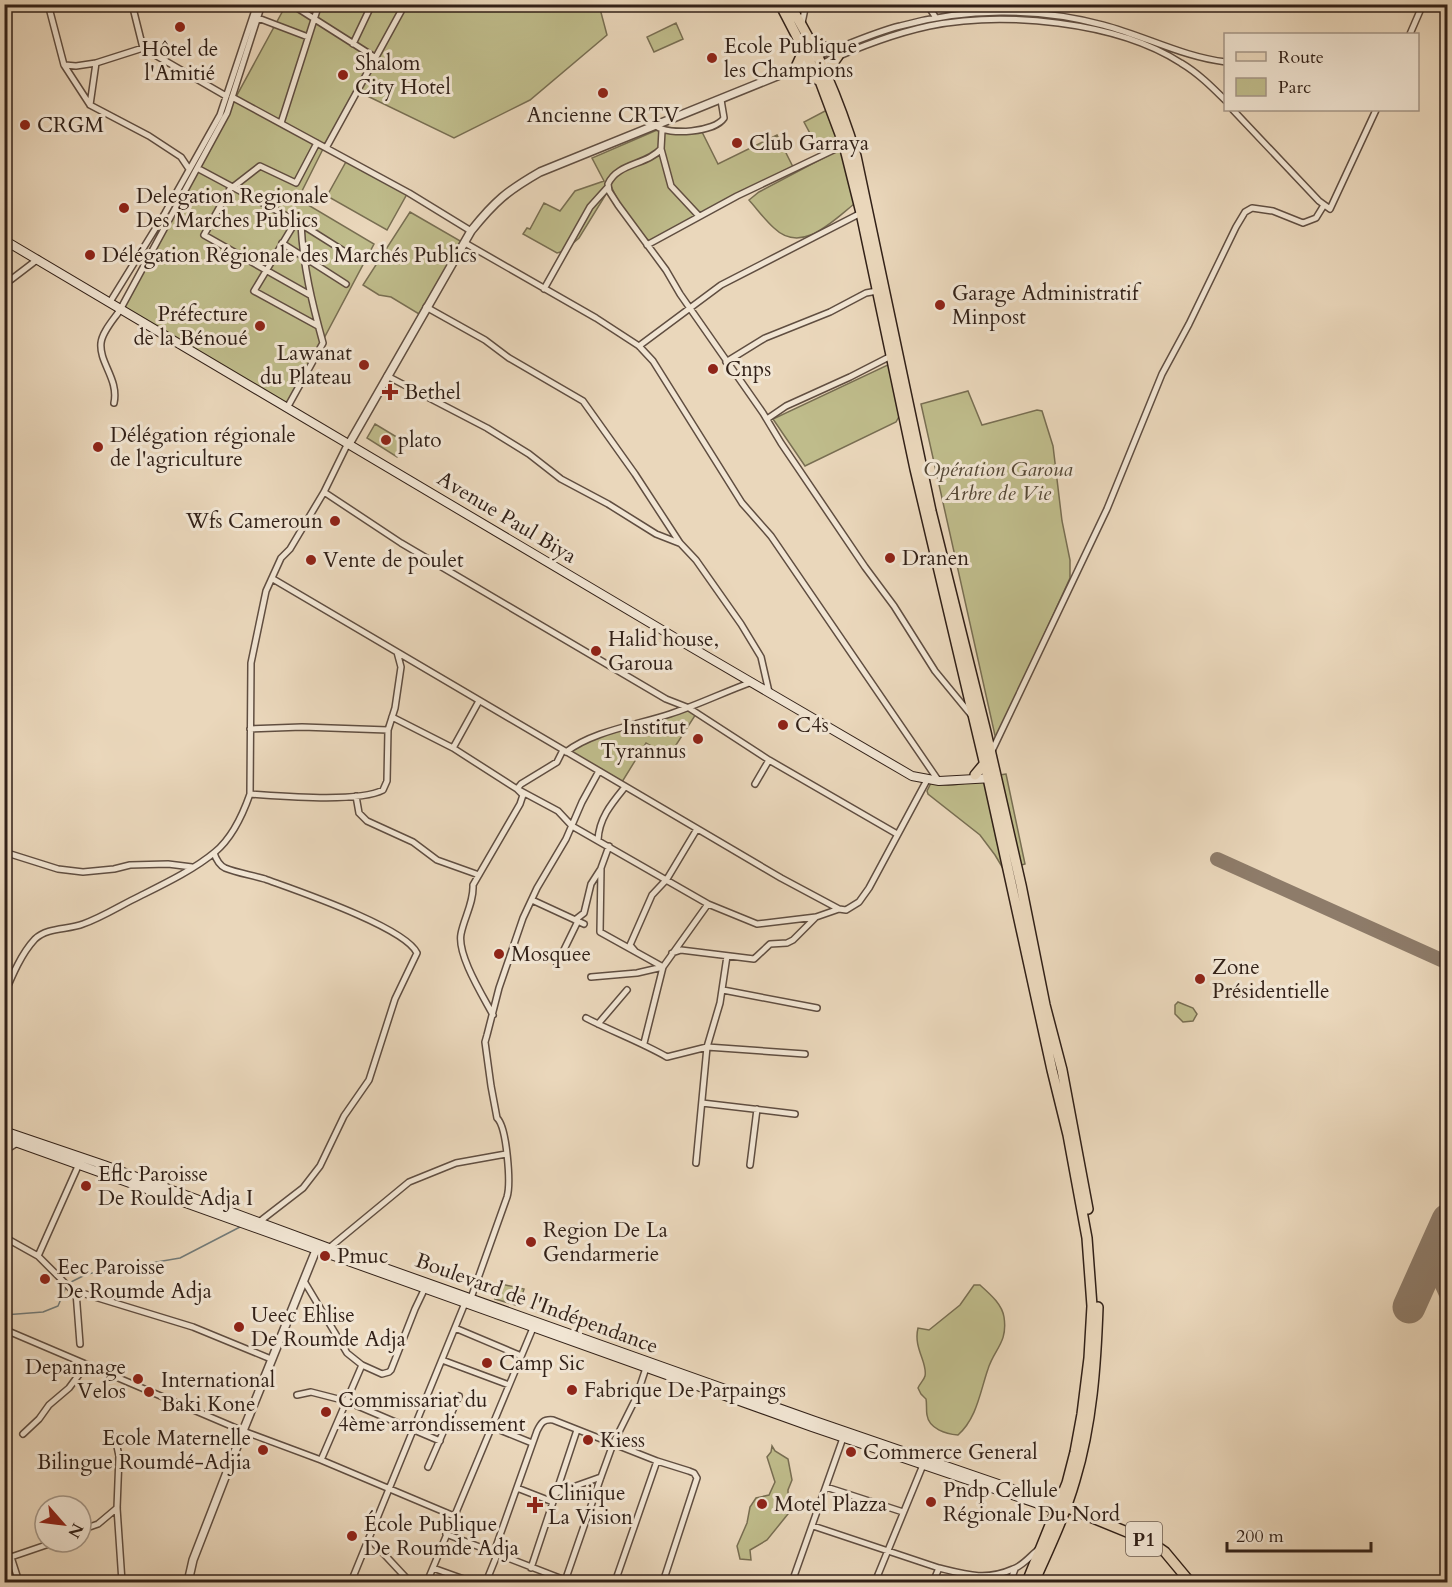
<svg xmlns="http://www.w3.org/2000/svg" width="1452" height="1587" font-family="Cardo,serif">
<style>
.green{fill:#bfbc8b;stroke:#786e52;stroke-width:1.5}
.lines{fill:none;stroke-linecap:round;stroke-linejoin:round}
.stream{stroke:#727b79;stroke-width:1.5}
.taxiway{stroke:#8e7c6a;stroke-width:14}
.runway{stroke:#8e7c6a;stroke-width:33}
.minor-casing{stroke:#604e41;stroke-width:8}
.tertiary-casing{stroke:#604e41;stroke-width:10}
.secondary-casing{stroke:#322118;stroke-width:10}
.primary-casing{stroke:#322118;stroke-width:12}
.minor{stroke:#f1e5d3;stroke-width:5}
.tertiary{stroke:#f1e5d3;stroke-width:7}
.secondary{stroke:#f1e5d3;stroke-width:8}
.primary{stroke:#ead7bb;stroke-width:9}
.poi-dot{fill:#8f2418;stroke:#f1e5d3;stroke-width:2}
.labels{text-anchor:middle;stroke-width:6;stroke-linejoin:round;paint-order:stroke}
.shield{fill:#f1e5d3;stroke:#6b5c50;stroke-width:1.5}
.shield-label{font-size:20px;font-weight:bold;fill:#322118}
.poi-label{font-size:21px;fill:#322118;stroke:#f1e5d3;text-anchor:start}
.park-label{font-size:21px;font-style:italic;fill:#554835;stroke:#f1e5d3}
.street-label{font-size:21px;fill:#322118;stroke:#f1e5d3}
</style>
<rect width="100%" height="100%" fill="#ead7bb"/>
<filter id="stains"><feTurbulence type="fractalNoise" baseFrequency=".00333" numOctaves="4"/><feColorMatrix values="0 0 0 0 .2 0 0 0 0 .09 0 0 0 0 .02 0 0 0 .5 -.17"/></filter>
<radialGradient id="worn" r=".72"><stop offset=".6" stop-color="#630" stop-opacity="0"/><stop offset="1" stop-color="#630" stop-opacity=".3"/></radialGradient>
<path class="green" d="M286 5H599L607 35 530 100 454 138 357 91 325 145 298 199 374 244 287 408 120 310Z
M676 23 683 39 654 52 647 37Z
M825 111H831L842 145 821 154 804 122Z
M664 127 701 130 718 164 777 135 794 169 650 243 622 209 611 186 579 238 564 251 557 253 523 234 527 228 530 229 544 203 560 211 575 191 604 181 592 158Z
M842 148 858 201C835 218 803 256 774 228 765 220 757 209 749 200L759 192Z
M347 160 407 194 387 230 327 196Z
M410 212 462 242 419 314 391 297 379 295 363 285Z
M894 362 902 411 896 422 805 466 773 419Z
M968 391 982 425 1037 410 1042 411 1053 446 1062 521 1070 560V578L996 740 921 404Z
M375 424 405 442 397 457 367 438Z
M689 708 696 714 669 756 646 743 622 782 566 752 575 745Z
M1006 774 1025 864 1004 870 995 855 980 835 928 794 927 791 931 783C958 790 979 778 1006 774Z
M1178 1002 1193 1008 1197 1014 1193 1021 1183 1022 1175 1014V1005Z
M501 1284 524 1289 519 1306 495 1299Z
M974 1285H980C990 1294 1002 1304 1004 1317 1008 1343 994 1349 988 1369 980 1392 977 1418 958 1435 946 1434 929 1429 927 1415 926 1410 927 1404 926 1399L921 1394 918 1388C920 1383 924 1380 925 1376 928 1363 913 1348 918 1328L929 1330 960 1305Z
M772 1446 775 1451 788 1459 792 1480 788 1490V1514L767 1540 750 1550 751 1560 740 1559 737 1546 747 1523 750 1507 756 1498 769 1495 775 1482 767 1457 771 1452Z"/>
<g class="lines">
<path class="stream" d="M69 1283 87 1274 180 1258 240 1227
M4 1315 43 1312 58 1306 66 1287"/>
<path class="taxiway" d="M1217 859 1448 963
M1430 1259 1448 1299"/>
<path class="runway" d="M1409 1307 1448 1220"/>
<g class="minor-casing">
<path id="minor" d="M48 4 64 65 90 105 149 136 181 157 189 169
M132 4 143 48 226 96
M291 4 376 58
M927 4 936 18
M258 18 308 37
M802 23 806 4
M1410 34 1423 4
M353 44 372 4
M818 56C845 46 872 33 900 26 965 8 1037 7 1103 25 1145 36 1183 57 1226 62
M821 64C856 48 892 34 929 26 1003 11 1116 21 1181 63 1198 73 1212 87 1226 101
M65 65 76 66 96 63
M232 97 409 193 471 231
M90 105 96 63 143 48
M1233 110 1319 201 1330 209 1376 110
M281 123 319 4
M656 126C669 136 715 132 724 118L721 100
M662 130 661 149C647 165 617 163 608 184L609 191 618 205 666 270 680 294 763 413 781 443 865 567 894 606 935 671 972 716
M326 148 405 4
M661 149 671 186 699 216
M197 168 296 221 358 260
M231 187 204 235 310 295
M233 187 260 166 296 183 317 143
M296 221 254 291 318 326
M282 243 346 284
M465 243 596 318 639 346 653 361 742 503 771 536 938 780
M647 245 737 196 844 145
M4 285 38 259
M544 289 590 207 608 187
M110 302 165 213 220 115 257 4
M426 307 485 340 509 358 583 401 635 474 680 543 696 560 741 624 761 657 769 692
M639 346 721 285 861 213
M726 362 765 338 830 312 866 293 877 291
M387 376 487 428 529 454 561 479 608 504 656 534 679 543
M114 403C119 379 99 363 101 343 102 332 114 319 120 310L227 113 262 4
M288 409 287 408 323 343C312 303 303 266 301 224
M767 419 786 406 850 377 891 356
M324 492 401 543 666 699 689 708 769 760 897 834
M273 579 781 878 839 909
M479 701 453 748 517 789 558 811 572 826 708 904 757 924 816 917 839 909 846 910 859 902 869 888 927 780
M392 717 453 748
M250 729 302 727 388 730
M566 752C593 731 637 725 670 714 698 705 724 692 752 682
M991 753 1107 509 1162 374 1189 324 1236 227 1245 212 1252 208 1273 211 1303 223 1316 218 1324 205
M755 784 769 760
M250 794C281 796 358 803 383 790L387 781 388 730 395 708 401 667 397 652
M356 796 359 813 367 821 413 842 437 860 479 875
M598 840C599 818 612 803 625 787
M609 846 601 868 600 932 663 967
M4 852 58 869 83 872 114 869 130 865 168 864 192 867
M214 853C216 859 219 865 225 868 237 873 252 875 265 879 295 890 405 927 417 953L395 999 369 1080 344 1116 320 1166 303 1188 259 1222
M532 900 584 924
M575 920 584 913 591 884 600 870
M635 951 630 945 652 895 667 879 697 829
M672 953 681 950 754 959 770 944 787 943 793 940 815 918
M557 964 578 921
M591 977 637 973 663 967
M723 990 817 1008
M4 995C12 976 21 954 35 939 48 927 68 930 83 924 103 917 121 905 140 896 164 884 195 869 215 852 232 838 243 814 250 794L251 663 266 591 281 558 290 549 324 492 348 443
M493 1015C483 996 457 955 461 934 464 918 474 902 473 885L520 804 523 795 517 789 521 784 557 762 563 750
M586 1018C613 1032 641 1042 667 1057L707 1047 805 1054
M598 1024 627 990
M644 1043 663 967 708 904
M4 1088 7 1106 4 1124
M702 1103 795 1114
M4 1151 17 1143
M696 1163 707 1047 720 1003 727 956
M750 1165 757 1109
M4 1237 38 1256 72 1290 193 1327 271 1359
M329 1248 409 1182 456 1163 506 1154
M38 1256 79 1164
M304 1281 347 1353 362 1365 382 1374 389 1372 391 1370 415 1309 425 1288
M76 1292 80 1344
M471 1298 507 1197C511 1184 507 1127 497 1118L491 1086 485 1042 487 1035 499 988 523 918 537 888 566 839 582 802 599 771
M455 1328 519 1355
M4 1333 8 1331 243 1431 321 1460 454 1516
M442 1360 509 1385
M297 1395 311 1392 346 1401 440 1441
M490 1426 532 1443
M23 1434 39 1419 49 1405 69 1388 86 1365
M115 1437 119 1456 117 1508 122 1582
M321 1460 362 1365
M657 1461 689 1471 694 1473 697 1478 663 1582
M428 1467 459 1396
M826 1487 903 1512
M517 1488 553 1502
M556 1493 601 1477
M813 1526 939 1568 933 1582
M81 1530 98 1524 117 1508
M446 1534 570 1582
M369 1538 410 1582
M4 1549 11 1557 19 1582
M494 1552 537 1431C541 1423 543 1419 553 1420L657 1461 615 1582
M11 1557 55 1542
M433 1568 472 1582
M531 1568 577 1430
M939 1568C967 1575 986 1581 1013 1569 1023 1566 1031 1555 1039 1549
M565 1581 601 1477 613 1444 636 1398 646 1368
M351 1582 465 1303
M427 1582 533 1328
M486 1582 497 1555
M792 1582 843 1438
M875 1582 923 1465
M1010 1582 1015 1569"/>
</g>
<g class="tertiary-casing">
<path id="tertiary" d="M4 167V170
M349 444 471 231C495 201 507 191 540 172L787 72 813 58
M188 1582 193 1560 243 1431 316 1250"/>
</g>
<g class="secondary-casing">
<path id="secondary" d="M4 240 684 643 912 776 939 781 993 778
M4 1131 104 1165 329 1248 815 1421 1051 1502
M4 1138 812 1427 1056 1510"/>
</g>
<g class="primary-casing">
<path id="primary" d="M780 4 820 81 844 145 861 213 915 469 988 778 1052 1070 1068 1135 1087 1238 1092 1306 1089 1358 1082 1414 1075 1452 1067 1483 1027 1582
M789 4C819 52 840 103 856 156L931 511 986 732 1021 885 1045 1005 1062 1070 1088 1209
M812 42 824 47 839 48
M796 67 801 56 802 44
M799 71 810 74 818 80
M828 80 830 67 838 56
M975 775 985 763
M1048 1501 1062 1494
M1061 1505 1149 1541 1165 1552 1190 1582
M1034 1582C1049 1549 1065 1515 1075 1480 1092 1424 1096 1364 1098 1307"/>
</g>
<use href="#minor" class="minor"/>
<use href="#tertiary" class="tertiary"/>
<use href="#secondary" class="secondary"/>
<use href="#primary" class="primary"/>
</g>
<g class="poi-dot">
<circle cx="180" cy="27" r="6"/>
<circle cx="712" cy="58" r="6"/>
<circle cx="343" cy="75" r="6"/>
<circle cx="603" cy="93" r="6"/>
<circle cx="25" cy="125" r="6"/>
<circle cx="737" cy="143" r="6"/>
<circle cx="124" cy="208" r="6"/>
<circle cx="90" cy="255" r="6"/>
<circle cx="940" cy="305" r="6"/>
<circle cx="260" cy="326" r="6"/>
<circle cx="364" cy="365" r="6"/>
<circle cx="713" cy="369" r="6"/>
<path d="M387 383h6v6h6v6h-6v6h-6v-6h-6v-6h6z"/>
<circle cx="386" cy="440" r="6"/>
<circle cx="98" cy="447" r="6"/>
<circle cx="335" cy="521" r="6"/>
<circle cx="890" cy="558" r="6"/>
<circle cx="311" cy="560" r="6"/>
<circle cx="596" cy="651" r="6"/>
<circle cx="783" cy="725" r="6"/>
<circle cx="698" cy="739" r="6"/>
<circle cx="499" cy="954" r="6"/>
<circle cx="1200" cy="979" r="6"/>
<circle cx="86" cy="1186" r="6"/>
<circle cx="531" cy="1242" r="6"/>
<circle cx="325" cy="1256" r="6"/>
<circle cx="45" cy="1279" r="6"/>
<circle cx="239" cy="1327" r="6"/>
<circle cx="487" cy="1363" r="6"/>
<circle cx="138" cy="1379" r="6"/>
<circle cx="572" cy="1390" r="6"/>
<circle cx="149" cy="1392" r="6"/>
<circle cx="326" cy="1412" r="6"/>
<circle cx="588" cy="1440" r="6"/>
<circle cx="263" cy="1450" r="6"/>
<circle cx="851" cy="1452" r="6"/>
<circle cx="931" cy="1502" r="6"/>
<circle cx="762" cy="1504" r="6"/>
<path d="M532 1496h6v6h6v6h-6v6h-6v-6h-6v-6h6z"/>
<circle cx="352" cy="1536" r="6"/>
</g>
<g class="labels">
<rect class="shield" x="1126" y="1522" width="36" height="34" rx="4.5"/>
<g class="shield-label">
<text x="1144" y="1546">P1</text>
</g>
<g class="poi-label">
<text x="724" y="53">Ecole Publique<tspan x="724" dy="24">les Champions</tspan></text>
<text x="180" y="56" text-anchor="middle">Hôtel de<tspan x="180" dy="24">l'Amitié</tspan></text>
<text x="355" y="70">Shalom<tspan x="355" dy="24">City Hotel</tspan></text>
<text x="603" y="122" text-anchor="middle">Ancienne CRTV</text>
<text x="37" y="132">CRGM</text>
<text x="749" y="150">Club Garraya</text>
<text x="136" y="203">Delegation Regionale<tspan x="136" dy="24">Des Marches Publics</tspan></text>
<text x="102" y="262">Délégation Régionale des Marchés Publics</text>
<text x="952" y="300">Garage Administratif<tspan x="952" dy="24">Minpost</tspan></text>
<text x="248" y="321" text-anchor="end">Préfecture<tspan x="248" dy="24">de la Bénoué</tspan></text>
<text x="352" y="360" text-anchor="end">Lawanat<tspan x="352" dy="24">du Plateau</tspan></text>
<text x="725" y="376">Cnps</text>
<text x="404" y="399">Bethel</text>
<text x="110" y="442">Délégation régionale<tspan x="110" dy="24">de l'agriculture</tspan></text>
<text x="398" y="447">plato</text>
<text x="323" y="528" text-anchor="end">Wfs Cameroun</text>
<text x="902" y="565">Dranen</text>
<text x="323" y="567">Vente de poulet</text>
<text x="608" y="646">Halid house,<tspan x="608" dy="24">Garoua</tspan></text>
<text x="795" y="732">C4s</text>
<text x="686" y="734" text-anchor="end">Institut<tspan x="686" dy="24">Tyrannus</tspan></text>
<text x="511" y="961">Mosquee</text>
<text x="1212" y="974">Zone<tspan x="1212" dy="24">Présidentielle</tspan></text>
<text x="98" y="1181">Eflc Paroisse<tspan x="98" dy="24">De Roulde Adja I</tspan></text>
<text x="543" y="1237">Region De La<tspan x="543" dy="24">Gendarmerie</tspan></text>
<text x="337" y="1263">Pmuc</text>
<text x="57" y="1274">Eec Paroisse<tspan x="57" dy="24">De Roumde Adja</tspan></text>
<text x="251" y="1322">Ueec Ehlise<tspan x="251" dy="24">De Roumde Adja</tspan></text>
<text x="499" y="1370">Camp Sic</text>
<text x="126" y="1374" text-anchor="end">Depannage<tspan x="126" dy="24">Velos</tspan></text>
<text x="161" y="1387">International<tspan x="161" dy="24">Baki Kone</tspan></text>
<text x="584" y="1397">Fabrique De Parpaings</text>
<text x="338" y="1407">Commissariat du<tspan x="338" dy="24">4ème arrondissement</tspan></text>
<text x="251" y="1445" text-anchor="end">Ecole Maternelle<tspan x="251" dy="24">Bilingue Roumdé-Adjia</tspan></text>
<text x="600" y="1447">Kiess</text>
<text x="863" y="1459">Commerce General</text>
<text x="943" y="1497">Pndp Cellule<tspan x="943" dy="24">Régionale Du Nord</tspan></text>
<text x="548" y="1500">Clinique<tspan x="548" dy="24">La Vision</tspan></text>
<text x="774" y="1511">Motel Plazza</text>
<text x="364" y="1531">École Publique<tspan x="364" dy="24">De Roumde Adja</tspan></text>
</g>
<g class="park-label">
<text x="998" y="476">Opération Garoua<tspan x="998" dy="24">Arbre de Vie</tspan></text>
</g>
<g class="street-label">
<text transform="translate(507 517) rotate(31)" y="7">Avenue Paul Biya</text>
<text transform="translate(537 1303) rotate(20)" y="7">Boulevard de l'Indépendance</text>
</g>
</g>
<rect width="1452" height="1587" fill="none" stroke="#ead7bb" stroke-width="24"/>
<rect x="6" y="6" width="1440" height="1575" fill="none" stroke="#322118" stroke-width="3"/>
<rect x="12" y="12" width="1428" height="1563" fill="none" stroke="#322118" stroke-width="1.5"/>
<rect x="1224" y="33" width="195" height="78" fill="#f1e5d3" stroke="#a59788" stroke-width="1.5"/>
<rect x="1236" y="52" width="30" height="9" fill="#ead7bb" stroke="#a59788" stroke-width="1.5"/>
<text x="1278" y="63" font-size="18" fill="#322118">Route</text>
<rect x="1236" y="78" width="30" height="18" fill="#bfbc8b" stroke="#a59788" stroke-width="1.5"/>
<text x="1278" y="93" font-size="18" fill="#322118">Parc</text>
<g transform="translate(63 1524) rotate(118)"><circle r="28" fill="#f1e5d3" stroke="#a59788" stroke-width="1.5"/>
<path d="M0-4.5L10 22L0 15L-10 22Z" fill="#8f2418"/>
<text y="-9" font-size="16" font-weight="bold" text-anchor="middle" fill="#322118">N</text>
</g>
<path d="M1227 1542v9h144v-9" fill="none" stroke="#322118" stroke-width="3"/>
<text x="1236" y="1542" font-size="18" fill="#322118" stroke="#f1e5d3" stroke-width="4.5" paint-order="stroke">200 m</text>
<rect width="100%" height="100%" filter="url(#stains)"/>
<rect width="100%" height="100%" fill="url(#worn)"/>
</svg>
